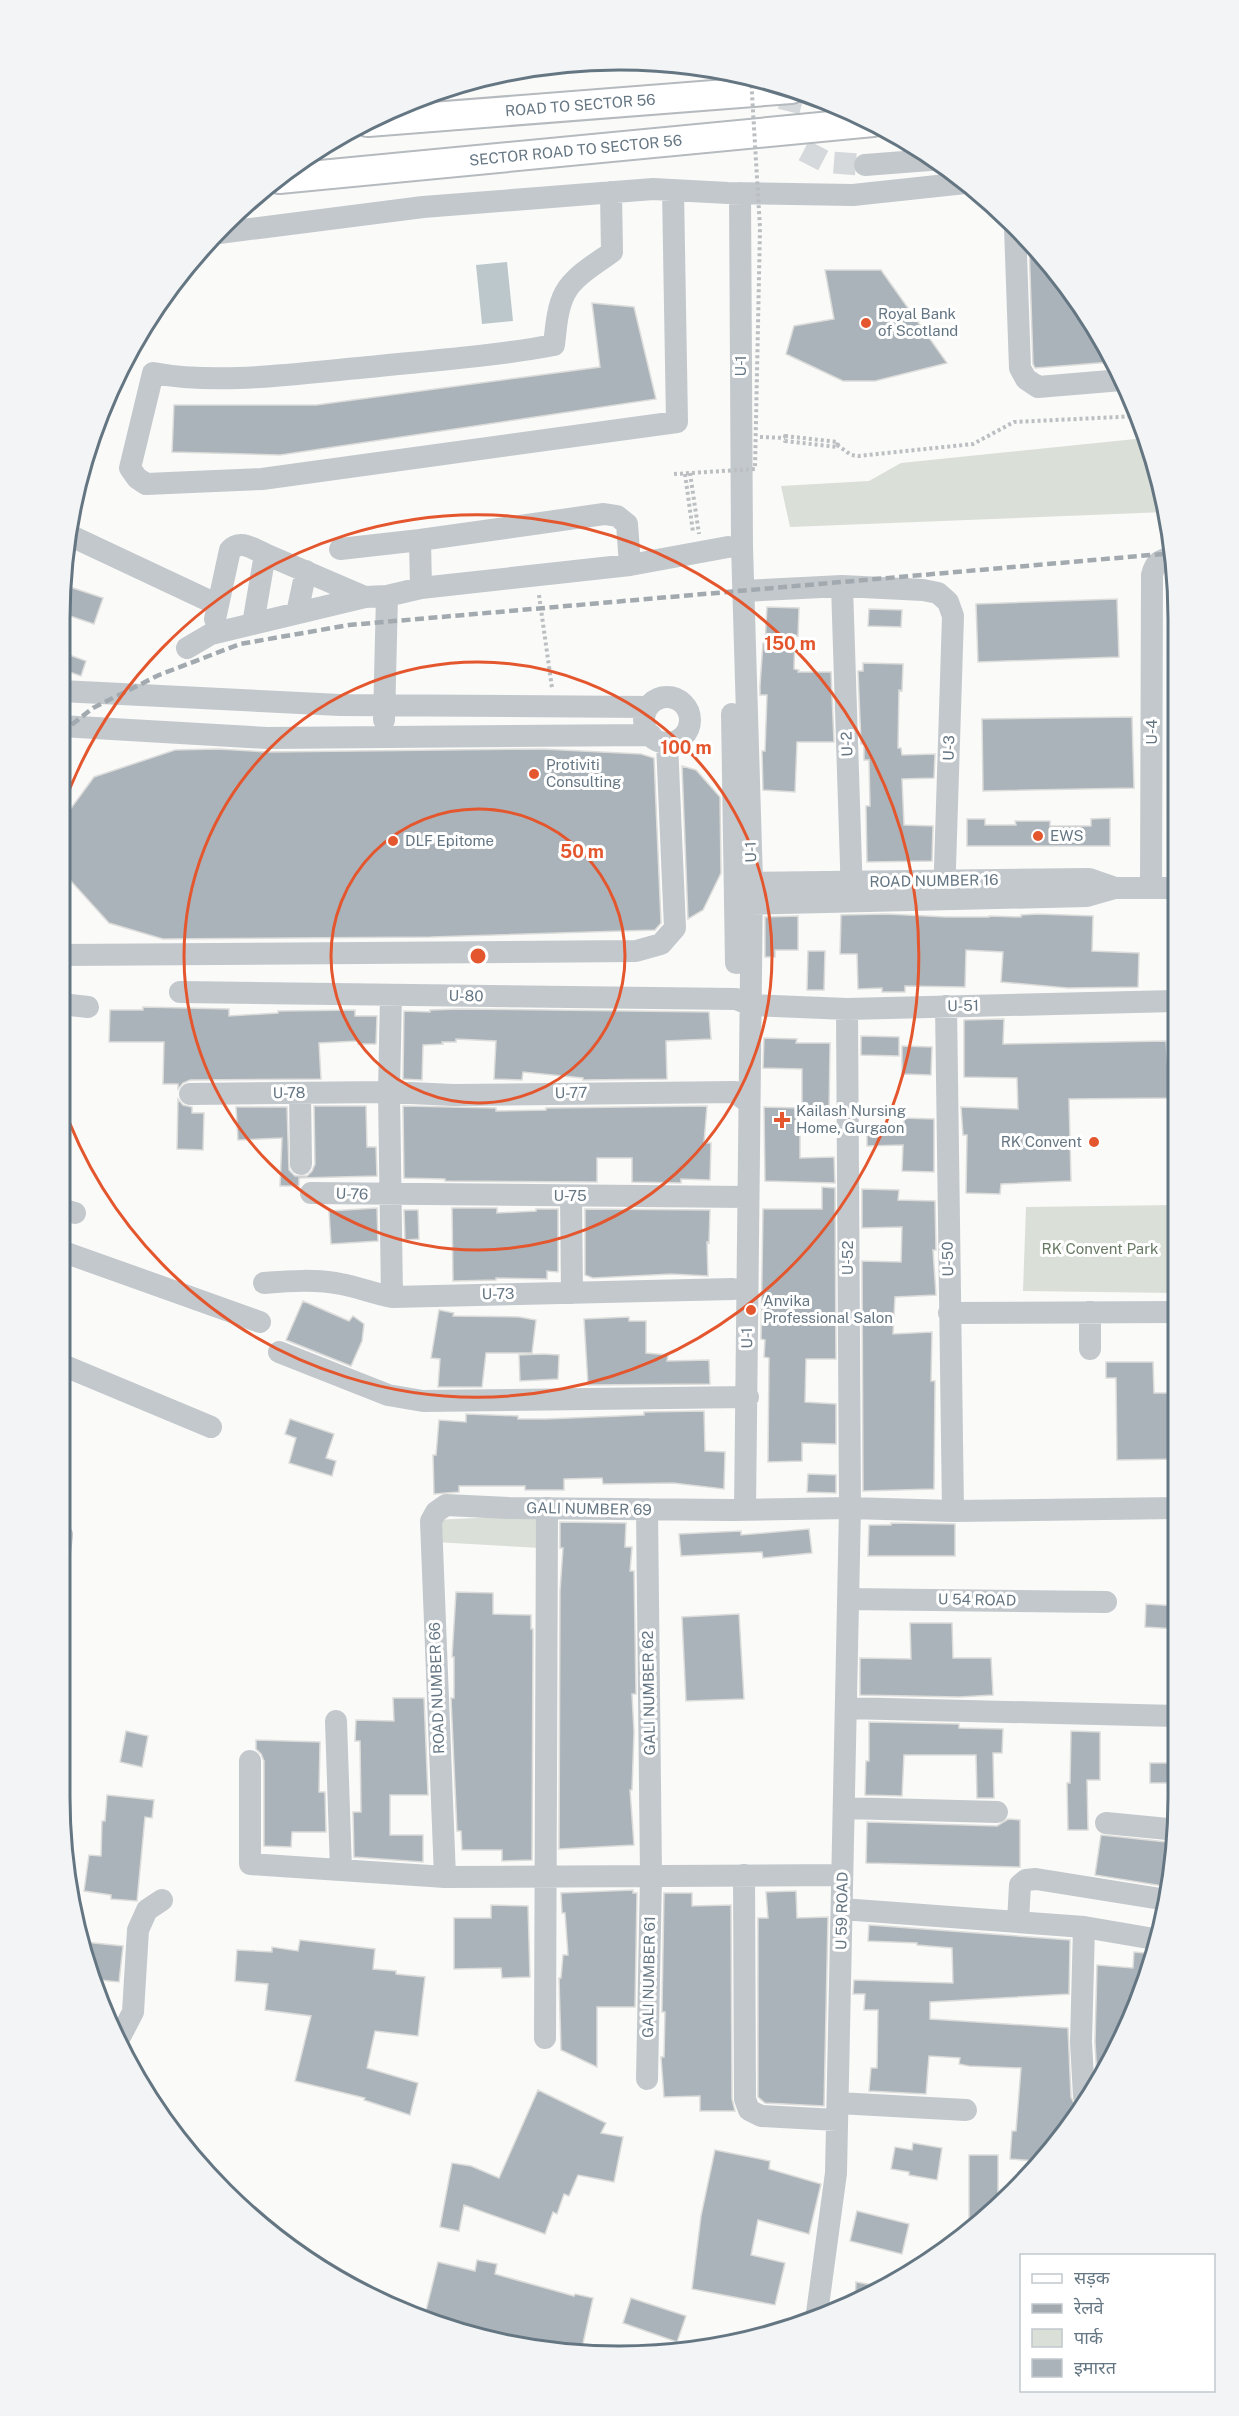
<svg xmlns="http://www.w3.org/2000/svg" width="1239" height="2416" font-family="'Public Sans','Noto Sans Devanagari',sans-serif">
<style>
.green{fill:#dadfd7}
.water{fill:#bbc7cb}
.building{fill:#aab3b9;stroke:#dcdcda;stroke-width:1.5}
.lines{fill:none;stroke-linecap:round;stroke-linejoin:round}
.minor-tunnel{stroke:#d5d9db;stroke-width:22;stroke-dasharray:22 11;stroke-linecap:butt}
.major-casing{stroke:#b5babe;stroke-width:32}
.path{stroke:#bbbfc2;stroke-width:4;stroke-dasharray:3 3;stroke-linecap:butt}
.minor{stroke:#c3c8cc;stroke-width:22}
.major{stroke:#fff;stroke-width:28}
.rail{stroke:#a2aab0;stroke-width:4.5;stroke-dasharray:9 4.5;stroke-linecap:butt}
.path-bridge{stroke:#bbbfc2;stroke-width:4;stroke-dasharray:3 3;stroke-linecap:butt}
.ring{fill:none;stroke:#e4572e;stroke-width:3}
.poi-dot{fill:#e4572e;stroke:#fff;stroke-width:2}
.labels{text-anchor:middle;stroke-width:6;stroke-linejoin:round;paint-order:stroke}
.street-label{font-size:15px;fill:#657683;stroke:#fff}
.poi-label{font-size:15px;fill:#657683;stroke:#fff;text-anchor:start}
.park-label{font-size:15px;fill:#687a64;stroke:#fff}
.rim{fill:none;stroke:#657683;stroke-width:3}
.centre{fill:#e4572e;stroke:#fff;stroke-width:3}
.ring-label{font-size:18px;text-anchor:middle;font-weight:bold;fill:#e4572e;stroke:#fff;stroke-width:6;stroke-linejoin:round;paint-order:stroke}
</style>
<rect width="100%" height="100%" fill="#fafaf8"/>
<path class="green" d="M1145 438 1165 512 790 527 781 486 869 481 901 463Z
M1176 1205V1293L1023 1291 1026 1207Z
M540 1515 541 1548 435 1542 432 1520Z"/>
<path class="water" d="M507 262 513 321 482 324 476 265Z"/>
<path class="building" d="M1029 242 1064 279 1111 362 1035 368 1033 364Z
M825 270H881L947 363 875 381H843L786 354 794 326 834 319Z
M592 303 634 307 656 399 280 455 172 452 174 405H316L600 367Z
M61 584 103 598 94 624 61 613Z
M1117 599 1119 657 978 662 976 604Z
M767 607 799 608 798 636 795 635 794 669 799 670 798 672H831L834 742H797L795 792 763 790 762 751H765L767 695H760V685L763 643H765Z
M869 609 902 610 901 627 868 626Z
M61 652 86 661 81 676 61 669Z
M863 663 903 664 902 691 899 690 898 748H901L902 755 935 754 934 778 902 779 904 825 933 826 932 861 867 862 866 806H870L869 760H864V744H861L858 671H863Z
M1132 717 1134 788 983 791 982 719Z
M218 749 267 752 542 749 641 754 654 758 661 923 655 930 431 937 163 939 109 923 61 870 66 815 94 777 175 750Z
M682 766 696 770 720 797 721 873 703 910 688 919Z
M1110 818V846H967V819H985V825H1016L1015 821H1050V826H1091V819Z
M887 914 946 917H989V916L1021 917V915L1038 914 1093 916 1092 951 1139 953 1138 987 1068 988 1001 982 1003 952 966 950 965 987 905 986V992H882V988L858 989 857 954H840L841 915Z
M798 916V950H775V957H765V917Z
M808 951H825L824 990H807Z
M143 1007 229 1009V1016L278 1013V1011L355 1010V1016H377L376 1044H358V1041L319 1043 321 1079 190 1080 183 1083 178 1089V1084H163L164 1042H109L110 1010H143Z
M459 1009 709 1012 711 1039 666 1041 667 1079 583 1080V1078L523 1072 522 1080 494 1079 496 1041 456 1039V1042H442L443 1044 423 1045 422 1080 403 1079 404 1011 430 1012V1010Z
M1004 1019 1003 1044 1166 1041 1170 1098 1069 1099 1071 1181 1001 1184 1000 1194 966 1193 967 1135H963L961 1107 1018 1109 1017 1078 964 1077V1020Z
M861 1036 899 1037V1056L861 1055Z
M764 1038 797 1039 796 1043H830L829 1116H802V1069L763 1068Z
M902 1046 932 1047 931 1075 902 1074Z
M178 1099 183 1105 192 1107V1113H204L203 1150 177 1149Z
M314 1106H366L367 1147H376L377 1176 299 1178V1186H280L282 1138 238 1140 236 1107H287L289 1170 295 1176H307L312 1171 315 1164Z
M403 1106 496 1108V1111L546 1110V1108L707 1106 704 1143H711L710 1180 681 1179V1183L632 1182V1158H597V1182L445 1181V1179L404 1178Z
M764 1107 800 1108V1158L834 1157 835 1183 765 1181Z
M904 1118 934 1119V1172L902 1171 903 1145 867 1146V1123H904Z
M822 1187 835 1188 836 1359H806L805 1402 836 1404V1444L802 1443V1461L768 1462 769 1358 764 1357 765 1340 761 1339 763 1209H822Z
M862 1189 899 1190 898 1200 935 1201 936 1250H933L936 1295 895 1297 893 1334 932 1332 931 1381H935L934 1489 863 1491 862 1261 901 1262 902 1227 862 1228Z
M377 1208 378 1241 331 1244 329 1211Z
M452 1208H497V1213L536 1211V1209H558V1272L547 1271V1279L496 1278V1280L453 1281Z
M585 1209 710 1210 709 1243 707 1242 708 1276 671 1274 593 1278 585 1275Z
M404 1210H418L419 1239 405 1240Z
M303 1301 349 1321 353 1316 364 1324 362 1341 351 1366 286 1340Z
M439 1310 454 1313 453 1316 519 1317 536 1320 532 1353H486L482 1387H438L440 1359 431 1358Z
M629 1317V1321H646V1353L668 1355 667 1361 709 1360 710 1384 588 1385 584 1319Z
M543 1354 559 1355 558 1379 520 1381 519 1355Z
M1106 1362H1153L1154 1393H1176L1177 1396V1459L1117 1460 1116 1378H1106Z
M704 1411 705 1451 725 1452 724 1489 673 1483 603 1484 602 1478 564 1479V1490H525V1486H459V1492L434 1494 433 1455H436L439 1420 466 1422V1414L518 1416V1419H546L644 1415V1412Z
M290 1419 334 1434 326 1458 336 1461 332 1476 289 1463 296 1438 285 1434Z
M808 1474 836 1475V1493L807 1492Z
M560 1522 626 1523 625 1547H632L630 1571H634L636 1694H632L634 1732 632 1790H630L634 1845 559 1849 560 1591 563 1548H560Z
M891 1523 955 1524V1556H868L869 1525H891Z
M809 1529 812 1553 763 1558 762 1552 681 1556 679 1534 741 1531V1535Z
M456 1592 493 1593V1614L531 1615V1629H533L532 1860 502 1861V1850H462L461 1831H457L451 1698H454V1657H452Z
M1146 1604 1177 1606V1629L1145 1627Z
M739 1614 744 1699 686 1701 682 1617Z
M910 1623H952L953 1658H991L993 1695 959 1697 860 1695V1658L911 1659Z
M393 1698H424L428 1795H390V1835H423V1862L354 1857 353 1812H361L360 1741H355L356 1720 394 1721Z
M869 1722 959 1724V1728L1003 1729 1002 1753H993L994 1798H977L976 1755H904L902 1796 865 1795 866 1761H869Z
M126 1731 148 1736 142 1767 120 1762Z
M1071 1731 1100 1732V1780H1087L1088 1830H1068L1067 1783H1070Z
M256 1740 320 1742 319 1792H325L326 1832H292L291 1847 264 1846V1761L261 1754 256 1749Z
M1150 1763H1178V1783H1150Z
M107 1795 154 1800 152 1818 145 1817 137 1901 111 1899V1895L84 1891 89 1855 101 1856 102 1821H105Z
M1008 1819 1020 1820V1867L866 1863 867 1822 997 1826Z
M1101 1835 1176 1843 1169 1887 1095 1875Z
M633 1890V1893H637L635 2007H597V2067L561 2050 559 1978H561L563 1955H568L565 1913H562L561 1893Z
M796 1891 797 1918 828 1917 824 2106 765 2103 758 2097V1918H768L766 1892Z
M664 1893H692V1906L731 1905 732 2099 735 2111H700V2096L664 2097 661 2057H664L665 2012H662V2007Z
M491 1905 528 1906 530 1977 502 1978 501 1968 454 1969V1918H491Z
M869 1925 1070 1940 1069 1994 930 2002V2019L1068 2028 1071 2097 1076 2107 1038 2161 1010 2159 1012 2131H1016L1021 2068 969 2066 959 2064 960 2058 929 2056 926 2094 869 2091 871 2068H877L878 2010H864L865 1994H853L854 1980 953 1983 952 1948 917 1945V1943L868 1941Z
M300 1940 375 1949 373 1969 396 1971V1974L425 1977 418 2036 375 2031 367 2068 418 2083 410 2115 364 2100 365 2098 295 2081 311 2016 265 2010 268 1984 235 1981 237 1950 272 1952V1947L298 1951Z
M84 1942 123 1946 119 1982 91 1979Z
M1134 1952 1155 1954 1121 2044 1097 2078 1095 2042 1097 1965 1133 1968Z
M538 2090 606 2123 601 2133 623 2137 614 2182 578 2175 569 2196 564 2194 557 2214 553 2212 545 2234 464 2205 459 2231 440 2227 452 2163 471 2166 499 2178Z
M913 2143 942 2148 937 2180 909 2175V2172L891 2169 895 2147 912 2150Z
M715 2150 770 2161 769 2169 821 2184 809 2234 758 2220 751 2255 785 2263 775 2305 692 2289 701 2216Z
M969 2155H998V2204L969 2225Z
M857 2211 909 2224 902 2254 850 2241Z
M477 2260 497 2264 495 2274 574 2296 575 2294 593 2298 582 2348 510 2345 424 2319 438 2262 475 2271Z
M856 2282 883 2287 867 2298 855 2302Z
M631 2298 686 2316 677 2342 623 2323Z"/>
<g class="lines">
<path class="minor-tunnel" d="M794 90 787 118 801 149 826 162 865 165"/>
<g class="major-casing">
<g id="major">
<path id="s1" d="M368 122 791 89"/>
<path id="s2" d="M279 179 873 122"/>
</g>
</g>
<path class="path" d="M785 436 838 442 837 447 785 441Z
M760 437 785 438
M837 445 851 455 858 456 973 444 1014 422 1139 416
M690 473 699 534
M685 474 693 532
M539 595 552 688"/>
<path class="minor" d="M865 165 930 160
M611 192 612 252C597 263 574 276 565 293 557 308 556 328 554 345 490 357 424 361 359 368 292 374 219 385 153 373L130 468 137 478 146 484 262 479 677 422 673 190
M740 193 742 546 752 882 745 1510
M1015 227 1020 368 1026 379 1038 387 1122 380
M219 233 423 207 653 189 728 193 853 195 965 183
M69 535 218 605
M340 549 420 540
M842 586 852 896
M421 588 420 540 604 514 617 516 627 524 630 565
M744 591 842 586 923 590 938 593 948 602 953 616 944 899
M297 613 306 571
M215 619 230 550C241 539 253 549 265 554
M253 624 265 554 365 597
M187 648 211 634 365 597 387 596 421 588 630 565 728 547
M61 691 340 705 648 707
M644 720a23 23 0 1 1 46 0a23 23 0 1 1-46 0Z
M732 714 736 963
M384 720 387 596
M61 726 267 738 651 735
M737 883 1089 879 1115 888
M1151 888 1152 575C1155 562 1161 559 1174 557
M737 904 1087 896 1115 888H1175
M61 955 636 951 661 944 675 928 667 743
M180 992 736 999 750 1005 847 1009 1175 1001
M391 995 389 1092 392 1297
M61 1004 88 1007
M946 1006 953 1511
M300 1093 301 1164
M190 1094 389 1092 453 1095 735 1092 749 1103
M311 1193 747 1197
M571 1196 572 1293
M61 1209 75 1213
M61 1251 260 1322
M264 1283C290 1281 316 1279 341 1284 358 1287 375 1294 392 1297L733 1289
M1090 1312V1349
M949 1313 1176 1312
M279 1352 388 1395 423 1401 748 1397
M60 1364 211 1427
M60 1554 62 1535 60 1534
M848 1599 1106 1602
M846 1708 1177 1716
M336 1721 341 1870
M250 1761V1864L445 1877 842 1875
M844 1808 997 1812
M1106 1823 1178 1830
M744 1875 745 2099 749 2110 761 2116 837 2120
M445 1877 431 1521 436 1512 446 1505 509 1508 732 1510 850 1508 953 1511 1177 1508
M842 1909 1084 1927 1160 1940
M1018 1922 1020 1885 1026 1880 1036 1879 1167 1900
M121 2035 133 2012 138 1930 147 1910 162 1900
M545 2038 547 1508
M647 2079 651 1876 647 1509
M1084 2096 1081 2042 1084 1927
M838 2103 966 2110
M817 2313 836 2173 850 1508 847 1009"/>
<use href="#major" class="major"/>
<path class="rail" d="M61 733 93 708 159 675 240 644 349 625 1174 553"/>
<path class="path-bridge" d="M674 474 755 469 760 228 751 77"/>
</g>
<g class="ring">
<circle cx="478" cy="956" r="147"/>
<circle cx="478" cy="956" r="294"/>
<path d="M61 812A441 441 0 1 1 61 1100"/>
</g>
<g class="poi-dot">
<circle cx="866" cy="323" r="6"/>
<circle cx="534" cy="774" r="6"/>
<circle cx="1038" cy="836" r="6"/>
<circle cx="393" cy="841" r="6"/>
<path d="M779 1111h6v6h6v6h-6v6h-6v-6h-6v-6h6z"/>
<circle cx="1094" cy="1142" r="6"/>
<circle cx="751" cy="1310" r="6"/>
</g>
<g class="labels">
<g class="street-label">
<text dy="5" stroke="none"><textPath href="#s1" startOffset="213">ROAD TO SECTOR 56</textPath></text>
<text dy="5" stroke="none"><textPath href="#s2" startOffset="298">SECTOR ROAD TO SECTOR 56</textPath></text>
<text transform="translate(741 366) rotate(-90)" y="5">U-1</text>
<text transform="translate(1152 732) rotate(-90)" y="5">U-4</text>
<text transform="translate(847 744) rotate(-92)" y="5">U-2</text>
<text transform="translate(949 748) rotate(-88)" y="5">U-3</text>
<text transform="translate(751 852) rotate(-92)" y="5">U-1</text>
<text transform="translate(934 881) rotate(-1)" y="5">ROAD NUMBER 16</text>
<text transform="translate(466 996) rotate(1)" y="5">U-80</text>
<text transform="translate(963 1006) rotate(-1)" y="5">U-51</text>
<text transform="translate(289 1093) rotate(-1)" y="5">U-78</text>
<text transform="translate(571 1093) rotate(-1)" y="5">U-77</text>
<text transform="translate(352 1194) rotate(2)" y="5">U-76</text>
<text x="570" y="1201">U-75</text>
<text transform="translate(848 1258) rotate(-90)" y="5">U-52</text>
<text transform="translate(948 1259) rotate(-91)" y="5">U-50</text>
<text transform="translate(498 1294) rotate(-1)" y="5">U-73</text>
<text transform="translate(747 1338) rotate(-91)" y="5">U-1</text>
<text transform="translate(589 1509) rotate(1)" y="5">GALI NUMBER 69</text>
<text transform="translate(977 1600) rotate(1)" y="5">U 54 ROAD</text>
<text transform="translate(437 1688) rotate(-92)" y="5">ROAD NUMBER 66</text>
<text transform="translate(649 1693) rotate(-91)" y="5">GALI NUMBER 62</text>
<text transform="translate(842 1911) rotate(-89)" y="5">U 59 ROAD</text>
<text transform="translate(649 1977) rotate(-89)" y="5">GALI NUMBER 61</text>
</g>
<g class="poi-label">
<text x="878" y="319">Royal Bank<tspan x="878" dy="17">of Scotland</tspan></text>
<text x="546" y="770">Protiviti<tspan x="546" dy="17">Consulting</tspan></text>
<text x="1050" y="841">EWS</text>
<text x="405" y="846">DLF Epitome</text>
<text x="796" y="1116">Kailash Nursing<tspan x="796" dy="17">Home, Gurgaon</tspan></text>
<text x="1082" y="1147" text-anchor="end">RK Convent</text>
<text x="763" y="1306">Anvika<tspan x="763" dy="17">Professional Salon</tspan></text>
</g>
<g class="park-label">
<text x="1100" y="1254">RK Convent Park</text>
</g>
</g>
<path d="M0 0H1239V2416H0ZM619 70H619A549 549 0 0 1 1168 619V1797A549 549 0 0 1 619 2346H619A549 549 0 0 1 70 1797V619A549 549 0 0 1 619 70Z" fill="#f3f4f5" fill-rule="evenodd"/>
<path class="rim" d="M619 70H619A549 549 0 0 1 1168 619V1797A549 549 0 0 1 619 2346H619A549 549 0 0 1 70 1797V619A549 549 0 0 1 619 70Z"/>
<circle cx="478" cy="956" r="9" class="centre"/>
<g class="ring-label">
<text x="790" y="650">150 m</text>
<text x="686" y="754">100 m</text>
<text x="582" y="858">50 m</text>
</g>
<rect x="1020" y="2254" width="195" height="138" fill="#ffffff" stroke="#c1c8cd" stroke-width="1.5"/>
<rect x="1032" y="2274" width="30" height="9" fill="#ffffff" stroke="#c1c8cd" stroke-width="1.5"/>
<text x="1074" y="2284" font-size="18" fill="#657683">सड़क</text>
<rect x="1032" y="2304" width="30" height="9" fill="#a2aab0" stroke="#c1c8cd" stroke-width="1.5"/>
<text x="1074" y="2314" font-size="18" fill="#657683">रेलवे</text>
<rect x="1032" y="2329" width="30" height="18" fill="#dadfd7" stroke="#c1c8cd" stroke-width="1.5"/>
<text x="1074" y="2344" font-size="18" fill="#657683">पार्क</text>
<rect x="1032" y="2359" width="30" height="18" fill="#aab3b9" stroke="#c1c8cd" stroke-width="1.5"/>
<text x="1074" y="2374" font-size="18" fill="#657683">इमारत</text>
</svg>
